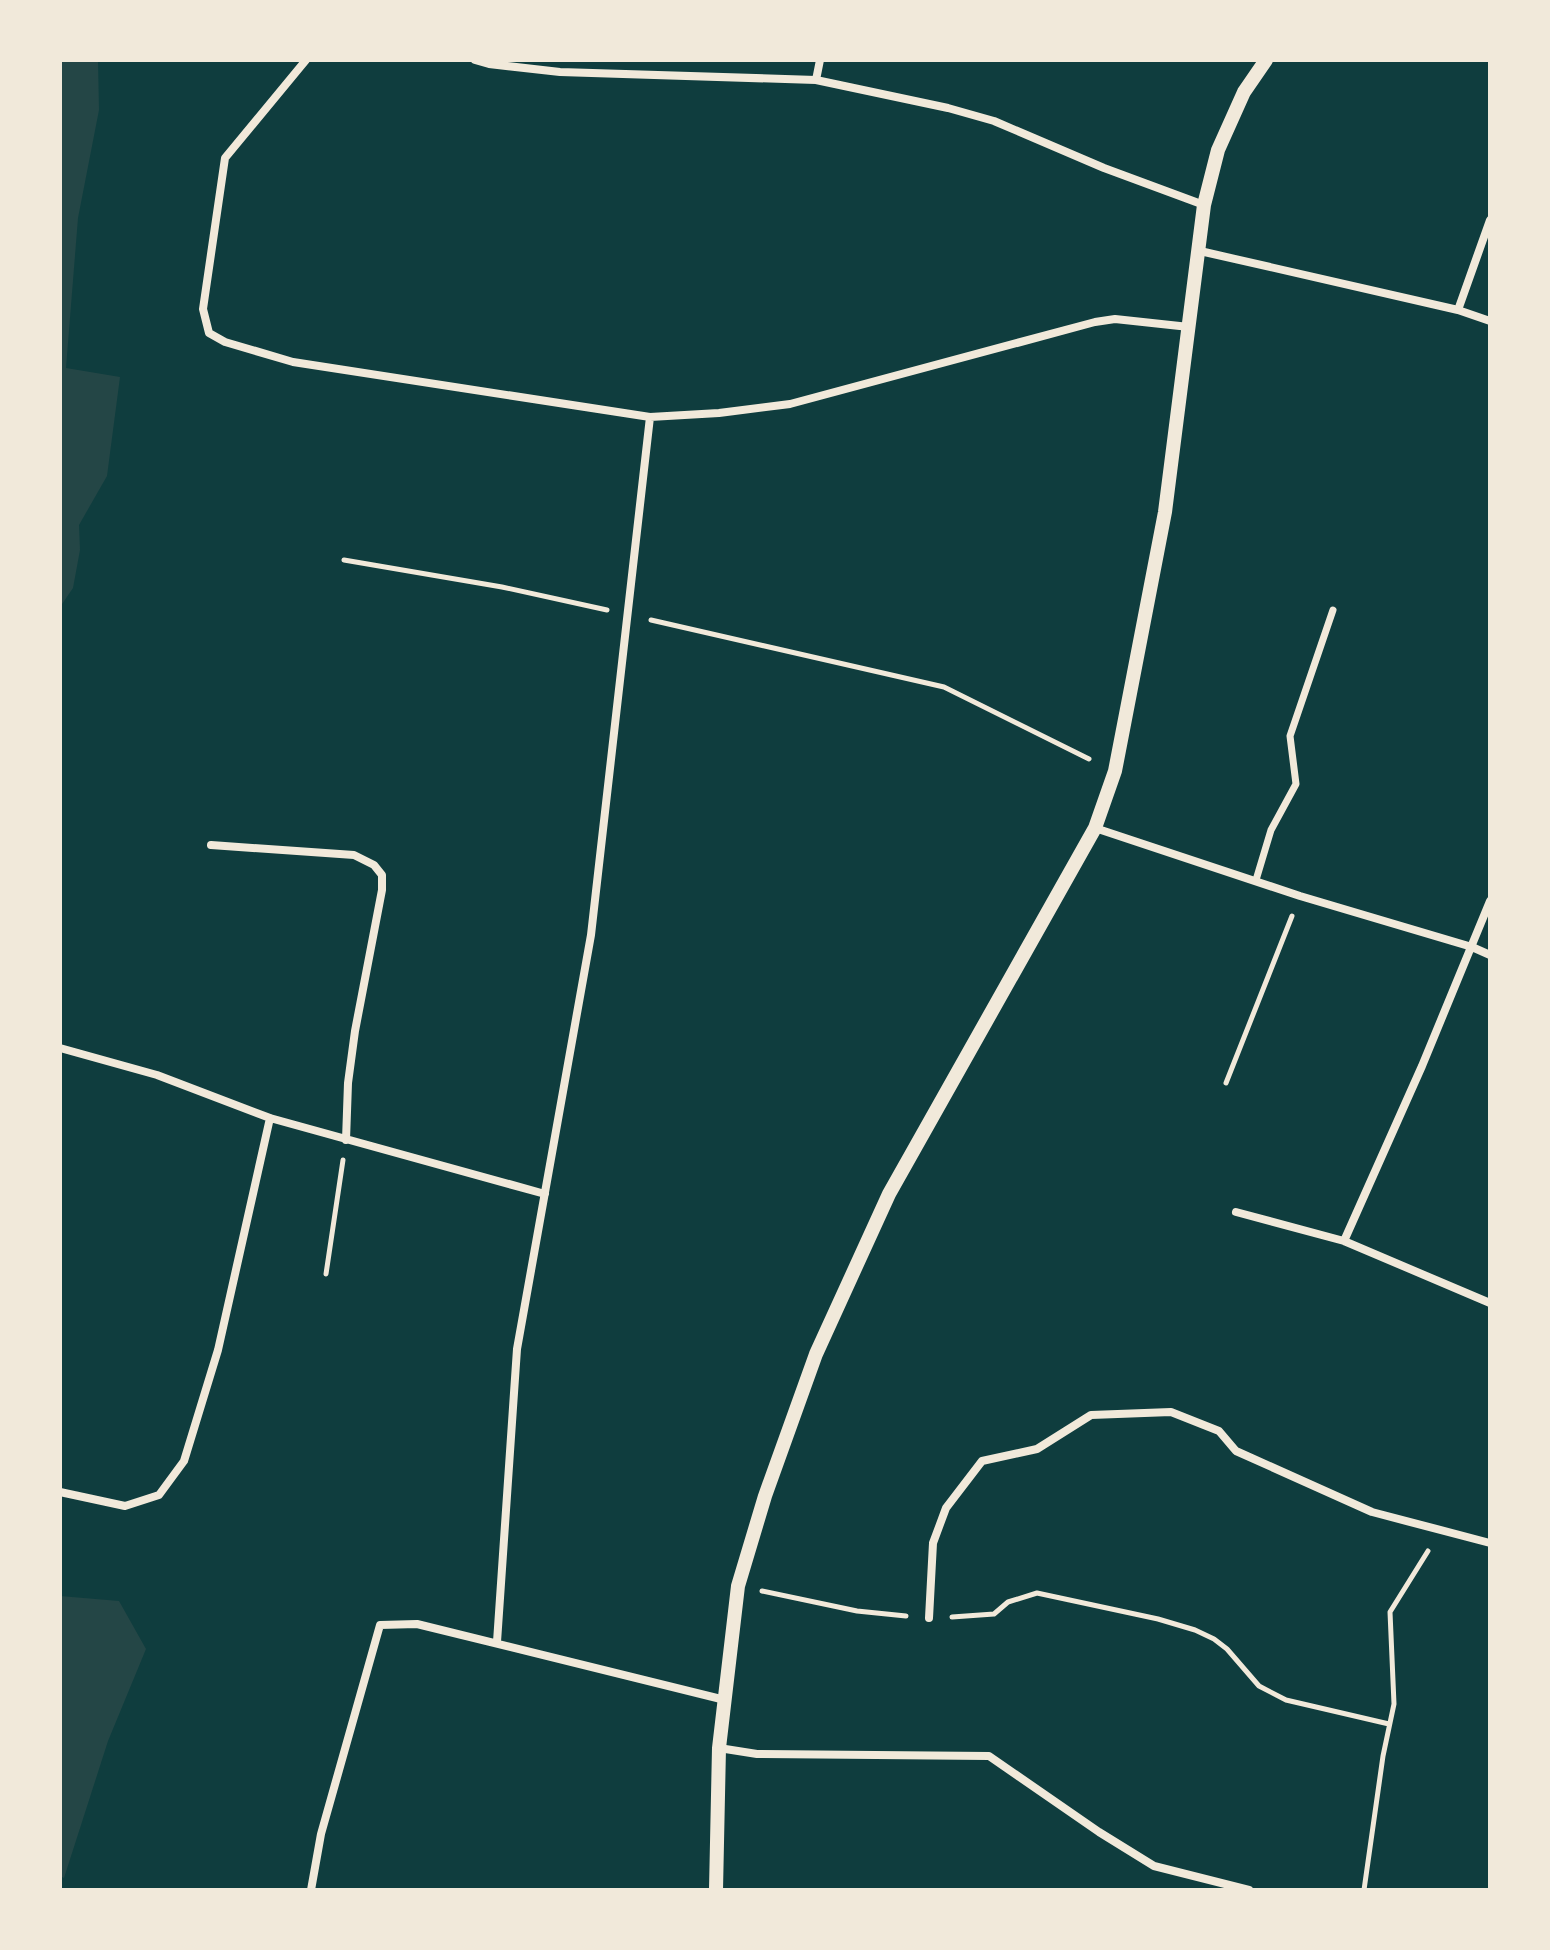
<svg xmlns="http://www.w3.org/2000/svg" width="1550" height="1950" font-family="'Alegreya Sans',sans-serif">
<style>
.green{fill:#244646}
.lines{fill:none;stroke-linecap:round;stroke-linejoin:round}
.path{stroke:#f1e9da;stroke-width:5}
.pedestrian{stroke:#f1e9da;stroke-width:7}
.minor{stroke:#f1e9da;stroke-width:8}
.tertiary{stroke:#f1e9da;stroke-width:14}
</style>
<rect width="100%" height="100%" fill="#0f3d3e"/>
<path class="green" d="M60 60H98L99 110 78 218 66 368 120 377 107 476 79 525 80 550 73 588 60 607Z
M60 1596 119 1601 146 1649 108 1741 64 1878 60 1876Z"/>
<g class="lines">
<path class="path" d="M344 560 502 587 607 610
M651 620 944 687 1089 759
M1226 1083 1292 916
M326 1274 343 1160
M762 1591 857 1611 906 1616
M952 1617 994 1614 1008 1602 1037 1593 1158 1619 1195 1630 1214 1639 1227 1649 1259 1686 1286 1700 1389 1724
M1364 1890 1383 1756 1394 1704 1390 1612 1428 1551"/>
<path class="pedestrian" d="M1256 880 1271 830 1296 784 1290 736 1333 610"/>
<path class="minor" d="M306 60 225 158 203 309 209 333 225 342 293 362 650 417 719 413 790 404 1095 322 1115 319 1189 327
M475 60 489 64 560 72 816 80 948 108 994 121 1104 168 1204 205
M816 80 820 60
M1200 251 1458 310 1490 321
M1458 310 1490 220
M1095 828 1300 896 1472 947 1490 955
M211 845 354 855 374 865 382 875V890L355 1031 348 1083 346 1140
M60 1048 157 1075 270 1118 545 1194
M1236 1212 1344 1241 1490 1303
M1344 1241 1422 1066 1490 901
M60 1492 125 1506 159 1495 184 1461 218 1350 270 1118
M929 1618 933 1543 946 1508 982 1461 1037 1449 1091 1415 1171 1412 1219 1431 1236 1451 1372 1512 1490 1543
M497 1642 517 1349 591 935 650 417
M719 1748 757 1754 989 1756 1099 1832 1154 1866 1249 1890
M311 1890 321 1834 380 1625 417 1624 725 1700"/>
<path class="tertiary" d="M716 1890 719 1748 738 1586 765 1496 816 1354 889 1194 1095 828 1115 771 1165 512 1204 205 1218 150 1244 92 1266 60"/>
</g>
<rect width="1550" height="1950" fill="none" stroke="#f1e9da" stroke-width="124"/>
</svg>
